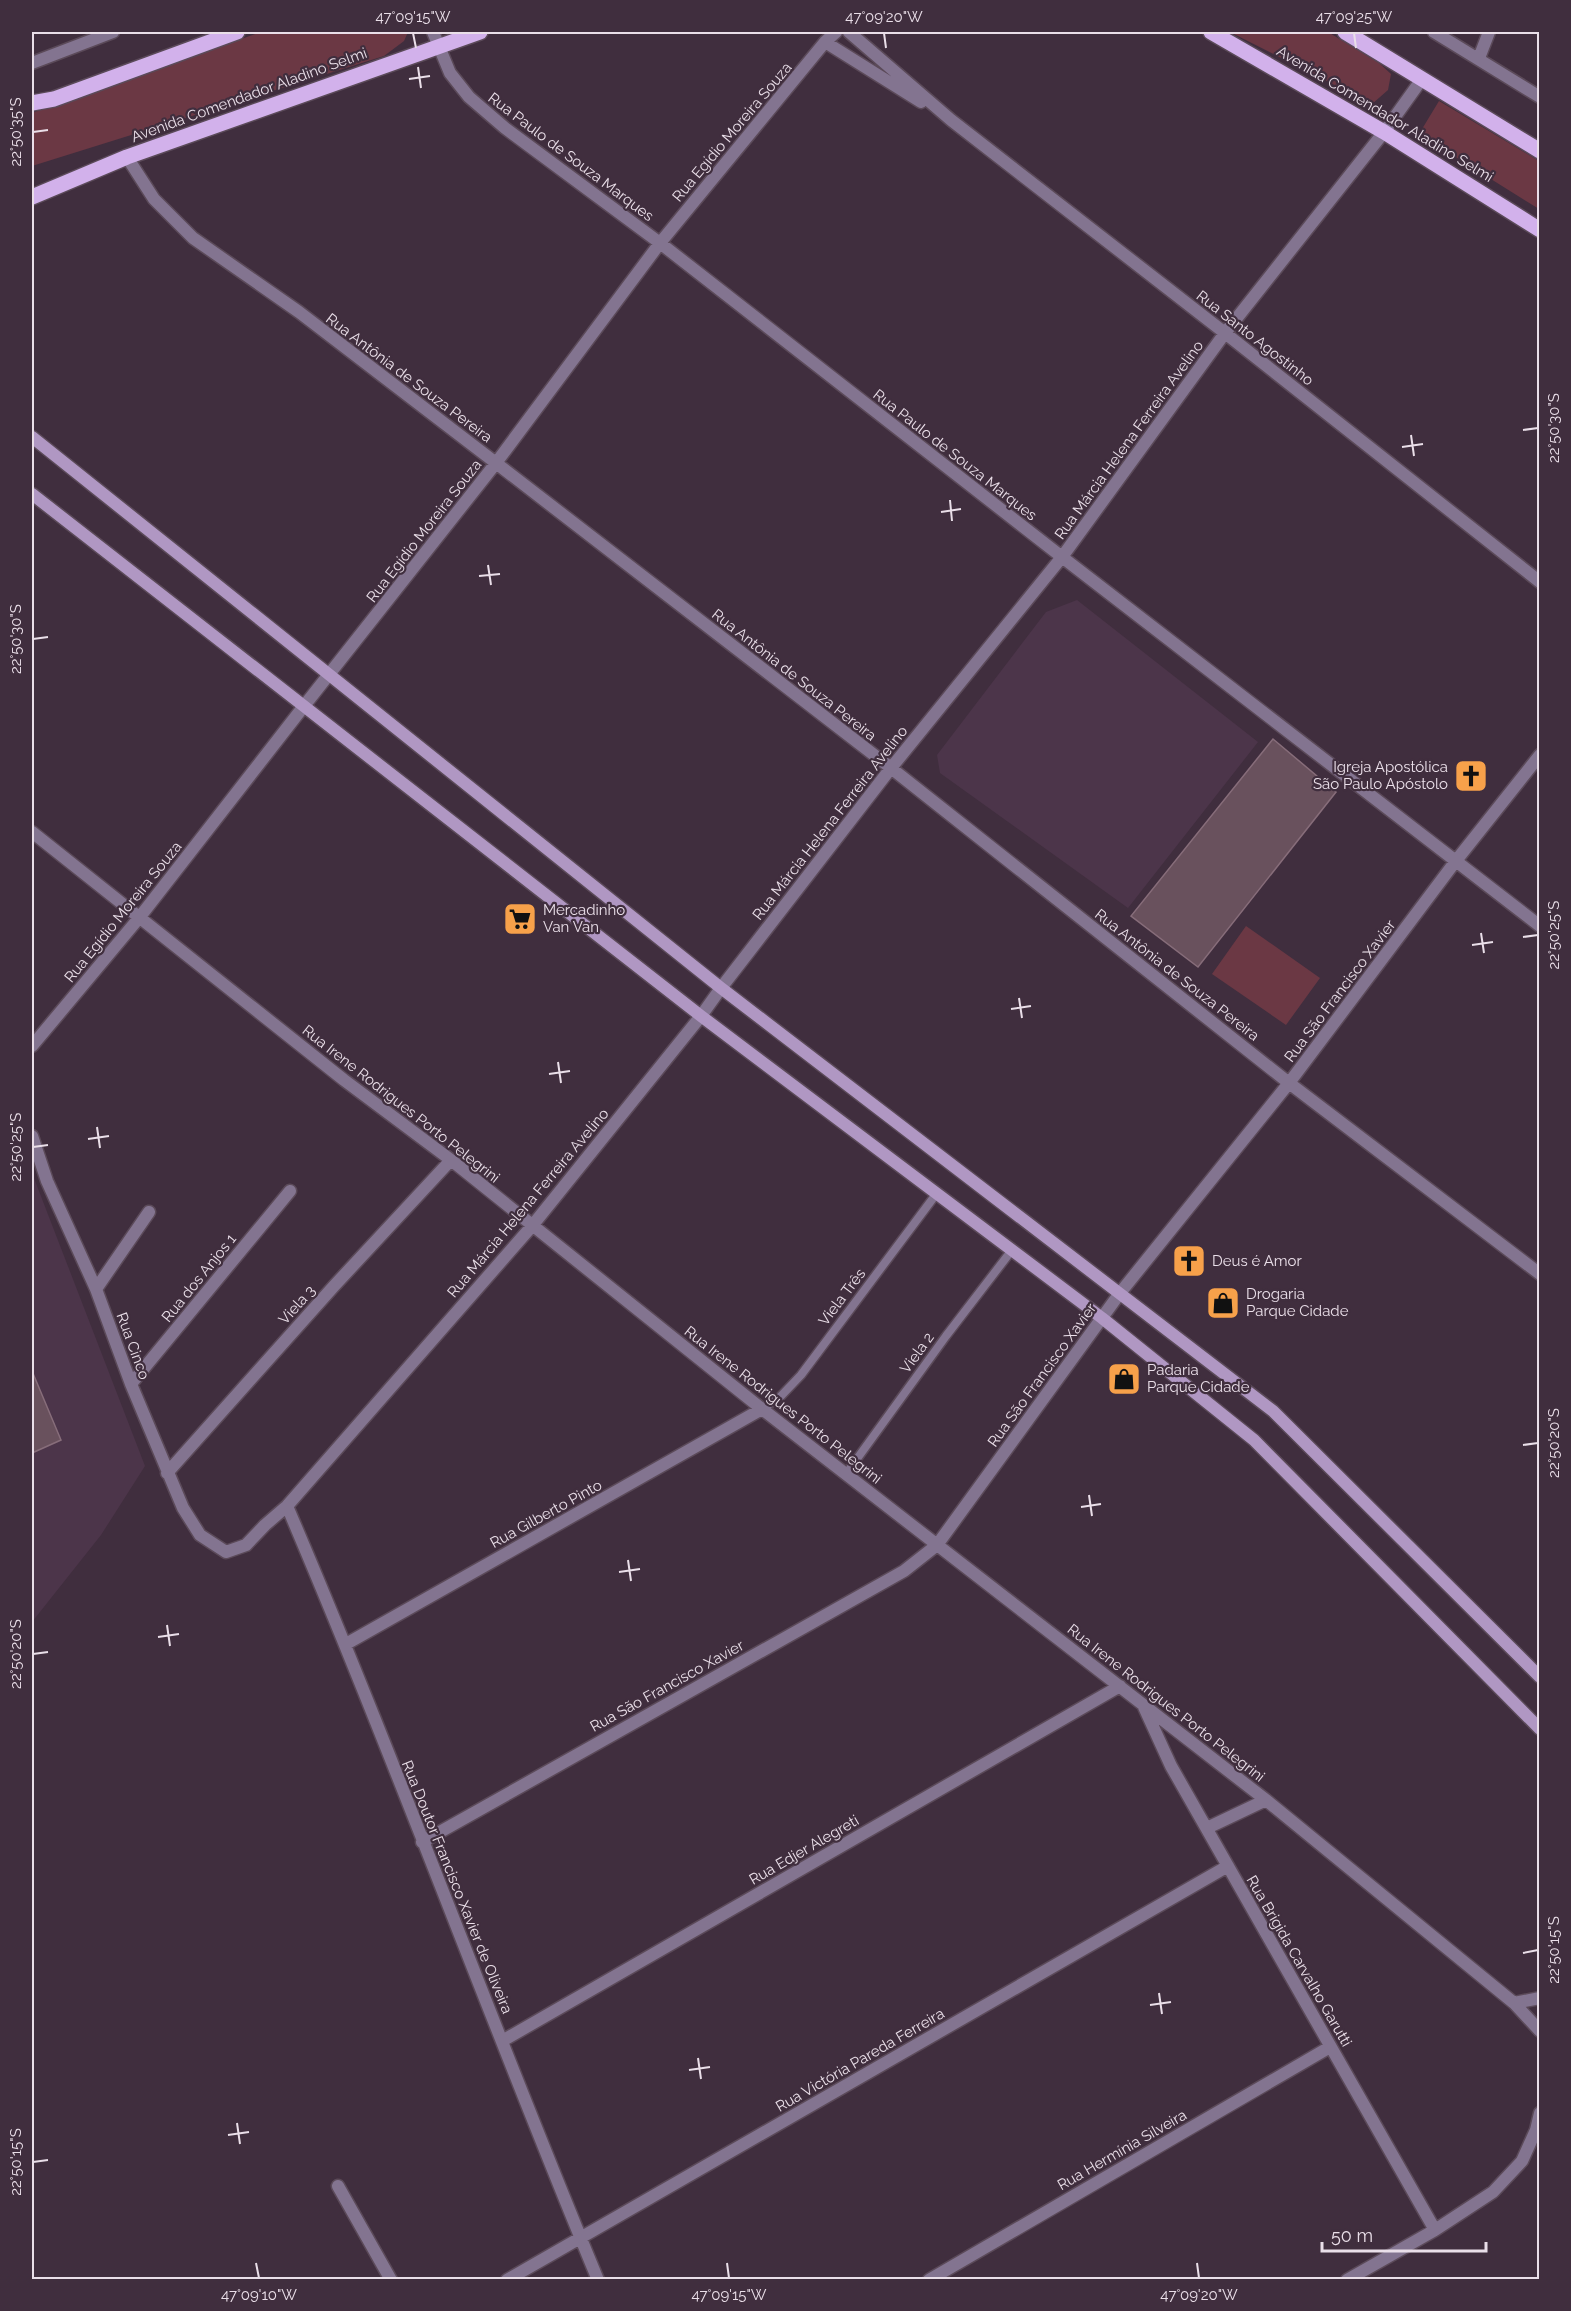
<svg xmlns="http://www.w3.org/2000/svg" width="1571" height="2311" font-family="Raleway,sans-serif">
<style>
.built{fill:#4c354a}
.green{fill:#6b3844}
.building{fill:#69515d;stroke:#876d7a;stroke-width:1.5}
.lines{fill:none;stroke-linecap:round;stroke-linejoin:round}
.lane-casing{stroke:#5b4a59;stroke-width:11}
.street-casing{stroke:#5b4a59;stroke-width:15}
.secondary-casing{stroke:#5b4a59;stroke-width:15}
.primary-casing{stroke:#5b4a59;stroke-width:18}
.lane{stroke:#837490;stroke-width:8}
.street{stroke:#837490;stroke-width:12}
.secondary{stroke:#b097c3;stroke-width:12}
.primary{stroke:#d2b1eb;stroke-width:15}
.ticks{fill:none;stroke:#eadfe9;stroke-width:2}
.labels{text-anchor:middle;stroke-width:4.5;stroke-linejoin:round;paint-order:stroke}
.street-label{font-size:15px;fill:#eadfe9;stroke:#402e3e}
.poi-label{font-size:15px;fill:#eadfe9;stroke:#402e3e;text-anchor:start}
.neatline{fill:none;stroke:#eadfe9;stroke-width:2}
.ticks-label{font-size:15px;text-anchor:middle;fill:#eadfe9}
</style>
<rect width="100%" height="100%" fill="#402e3e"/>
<path class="built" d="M1077 600 1258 742 1128 908 940 773 937 755 1046 612Z
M32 1173 145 1466 101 1535 32 1622Z"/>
<path class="green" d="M261 32H408L404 41 384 56 32 166V113Z
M1230 32H1328L1379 63 1391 74 1388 90 1372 104Z
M1439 101 1539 161V209L1419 134Z
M1246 926 1320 978 1286 1025 1212 974Z"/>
<path class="building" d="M1273 739 1336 792 1198 967 1131 916Z
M32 1371 61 1440 32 1453Z"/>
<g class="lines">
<g class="lane-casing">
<path id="lane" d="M762 1409 780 1397 801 1375 937 1193
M846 1474 946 1336 1012 1250"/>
</g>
<g class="street-casing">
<path id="street" d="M433 32 450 73 469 97 505 128 660 243 1062 557 1540 926
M849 32 951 120 1225 333 1540 582
M1434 32 1540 97
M825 42 921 102
M1479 58 1489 32
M32 63 113 32
M127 157 154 199 193 238 299 312 496 463 891 768 1289 1083 1540 1274
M32 832 344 1080 451 1160 762 1409 1266 1800 1514 2003 1540 2031
M32 1046 139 918 304 706 496 463 660 243 825 42 836 32
M32 1136 47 1181 96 1289 131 1384 183 1508 200 1535 226 1552 246 1545 265 1525 287 1506 532 1226 701 1016 721 988 891 768 1062 557 1225 333 1384 132 1422 79
M96 1289 149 1212
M131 1384 290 1191
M167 1473 334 1286 451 1160
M287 1506C396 1761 491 2023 598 2280
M346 1644 762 1409
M1144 1707 1171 1766 1435 2230
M1207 1828 1266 1800
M422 1842 904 1571 937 1545 1120 1293 1289 1083 1455 862 1540 755
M1514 2003 1540 1998
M502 2041 1120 1686
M338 2186 391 2280
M507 2280 1228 1866
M929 2280 1330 2047
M1347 2280 1435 2230 1493 2192 1522 2161 1536 2130 1540 2113"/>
</g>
<g class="secondary-casing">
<path id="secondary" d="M32 437 721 988 1273 1411 1540 1677
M32 494 701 1016 1102 1318 1254 1440 1540 1729"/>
</g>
<g class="primary-casing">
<path id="primary" d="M1211 32 1384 132 1540 230
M1345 32 1540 151
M32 103 54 99 237 32
M32 197 127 157 480 32"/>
</g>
<use href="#lane" class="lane"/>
<use href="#street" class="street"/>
<use href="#secondary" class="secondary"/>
<use href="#primary" class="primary"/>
</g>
<path class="ticks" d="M413 33 416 48M884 33 886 48M1354 33 1356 48M418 67 421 88M409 79 430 76M33 132 48 130M1523 430 1538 428M1411 435 1414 456M1402 447 1423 444M950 500 952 521M941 512 961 509M488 565 491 585M479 576 500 574M33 639 48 637M1481 933 1484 953M1523 937 1538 935M1472 945 1493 942M1019 998 1022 1018M1011 1009 1031 1006M558 1062 561 1083M549 1074 570 1071M97 1127 100 1148M88 1139 109 1136M33 1147 48 1145M1523 1445 1538 1443M1089 1495 1092 1516M1081 1507 1101 1504M628 1560 631 1581M619 1572 640 1569M167 1625 170 1646M158 1637 179 1634M33 1654 48 1652M1523 1953 1538 1950M1159 1993 1162 2014M1150 2005 1171 2002M698 2058 701 2079M689 2070 710 2067M237 2123 240 2144M228 2135 249 2132M33 2162 48 2160M256 2263 259 2278M727 2263 729 2278M1197 2263 1199 2278"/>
<defs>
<g id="church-square" transform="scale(1.725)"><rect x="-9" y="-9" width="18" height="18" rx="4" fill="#f7a14a" stroke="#402e3e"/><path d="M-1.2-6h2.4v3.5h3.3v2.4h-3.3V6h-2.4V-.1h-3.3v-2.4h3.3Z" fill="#111"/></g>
<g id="supermarket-square" transform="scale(1.725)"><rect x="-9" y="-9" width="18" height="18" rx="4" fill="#f7a14a" stroke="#402e3e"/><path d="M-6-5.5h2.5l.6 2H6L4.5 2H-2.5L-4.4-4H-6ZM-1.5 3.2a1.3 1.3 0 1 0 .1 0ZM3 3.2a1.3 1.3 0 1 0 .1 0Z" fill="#111"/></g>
<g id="shop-square" transform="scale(1.725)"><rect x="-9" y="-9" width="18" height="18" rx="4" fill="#f7a14a" stroke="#402e3e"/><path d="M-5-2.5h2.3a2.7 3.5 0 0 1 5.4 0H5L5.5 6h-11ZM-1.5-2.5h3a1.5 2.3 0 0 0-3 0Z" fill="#111"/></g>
</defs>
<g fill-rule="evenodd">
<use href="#church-square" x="1471" y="776"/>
<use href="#supermarket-square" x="520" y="919"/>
<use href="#church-square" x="1189" y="1261"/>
<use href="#shop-square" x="1223" y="1303"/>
<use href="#shop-square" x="1124" y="1379"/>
</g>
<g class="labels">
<g class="street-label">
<text transform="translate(249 95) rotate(-20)" y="5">Avenida Comendador Aladino Selmi</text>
<text transform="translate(1385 114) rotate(31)" y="5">Avenida Comendador Aladino Selmi</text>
<text transform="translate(732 132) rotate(-50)" y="5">Rua Egídio Moreira Souza</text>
<text transform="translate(571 157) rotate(37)" y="5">Rua Paulo de Souza Marques</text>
<text transform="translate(1255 338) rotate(38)" y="5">Rua Santo Agostinho</text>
<text transform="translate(409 378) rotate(37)" y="5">Rua Antônia de Souza Pereira</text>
<text transform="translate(1129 440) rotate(-54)" y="5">Rua Márcia Helena Ferreira Avelino</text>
<text transform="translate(955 455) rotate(38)" y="5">Rua Paulo de Souza Marques</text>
<text transform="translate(424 531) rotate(-52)" y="5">Rua Egídio Moreira Souza</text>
<text transform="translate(794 675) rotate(38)" y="5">Rua Antônia de Souza Pereira</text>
<text transform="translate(830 823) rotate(-52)" y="5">Rua Márcia Helena Ferreira Avelino</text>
<text transform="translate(123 912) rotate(-51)" y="5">Rua Egídio Moreira Souza</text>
<text transform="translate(1177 975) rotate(38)" y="5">Rua Antônia de Souza Pereira</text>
<text transform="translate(1340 991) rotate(-53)" y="5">Rua São Francisco Xavier</text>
<text transform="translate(401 1104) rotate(38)" y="5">Rua Irene Rodrigues Porto Pelegrini</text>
<text transform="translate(528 1203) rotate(-50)" y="5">Rua Márcia Helena Ferreira Avelino</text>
<text transform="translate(199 1278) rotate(-51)" y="5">Rua dos Anjos 1</text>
<text transform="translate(842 1297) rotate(-53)" y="5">Viela Três</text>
<text transform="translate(297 1305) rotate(-48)" y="5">Viela 3</text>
<text transform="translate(133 1346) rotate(70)" y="5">Rua Cinco</text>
<text transform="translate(917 1353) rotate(-54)" y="5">Viela 2</text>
<text transform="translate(1042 1375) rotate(-54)" y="5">Rua São Francisco Xavier</text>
<text transform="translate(783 1405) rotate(38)" y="5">Rua Irene Rodrigues Porto Pelegrini</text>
<text transform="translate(546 1514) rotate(-29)" y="5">Rua Gilberto Pinto</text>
<text transform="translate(667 1686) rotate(-29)" y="5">Rua São Francisco Xavier</text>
<text transform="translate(1166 1703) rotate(38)" y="5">Rua Irene Rodrigues Porto Pelegrini</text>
<text transform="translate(804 1850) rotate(-30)" y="5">Rua Edjer Alegreti</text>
<text transform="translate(457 1887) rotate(68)" y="5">Rua Doutor Francisco Xavier de Oliveira</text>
<text transform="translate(1299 1961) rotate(60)" y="5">Rua Brigida Carvalho Garutti</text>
<text transform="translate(860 2060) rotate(-30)" y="5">Rua Victória Pareda Ferreira</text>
<text transform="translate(1122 2150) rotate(-30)" y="5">Rua Hermínia Silveira</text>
</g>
<g class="poi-label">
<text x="1448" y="772" text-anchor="end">Igreja Apostólica<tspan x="1448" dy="17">São Paulo Apóstolo</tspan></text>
<text x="543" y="915">Mercadinho<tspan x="543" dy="17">Van Van</tspan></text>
<text x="1212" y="1266">Deus é Amor</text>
<text x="1246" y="1299">Drogaria<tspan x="1246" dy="17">Parque Cidade</tspan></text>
<text x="1147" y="1375">Padaria<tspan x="1147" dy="17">Parque Cidade</tspan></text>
</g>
</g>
<rect width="1571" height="2311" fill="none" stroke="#402e3e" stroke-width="66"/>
<path d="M1322 2242v9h164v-9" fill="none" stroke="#eadfe9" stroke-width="3"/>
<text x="1331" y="2242" font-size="18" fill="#eadfe9" stroke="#402e3e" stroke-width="4.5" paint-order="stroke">50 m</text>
<rect x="33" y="33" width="1505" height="2245" class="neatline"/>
<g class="ticks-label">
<text x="413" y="22">47°09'15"W</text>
<text x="884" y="22">47°09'20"W</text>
<text x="1354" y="22">47°09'25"W</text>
<text transform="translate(16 132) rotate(-90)" y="5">22°50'35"S</text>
<text transform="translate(1554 428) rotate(-90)" y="5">22°50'30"S</text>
<text transform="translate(16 639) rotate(-90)" y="5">22°50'30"S</text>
<text transform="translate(1554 935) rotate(-90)" y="5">22°50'25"S</text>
<text transform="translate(16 1147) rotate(-90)" y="5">22°50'25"S</text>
<text transform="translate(1554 1443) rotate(-90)" y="5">22°50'20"S</text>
<text transform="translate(16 1654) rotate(-90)" y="5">22°50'20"S</text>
<text transform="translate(1554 1950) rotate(-90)" y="5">22°50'15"S</text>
<text transform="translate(16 2162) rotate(-90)" y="5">22°50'15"S</text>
<text x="259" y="2300">47°09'10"W</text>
<text x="729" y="2300">47°09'15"W</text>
<text x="1199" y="2300">47°09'20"W</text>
</g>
</svg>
